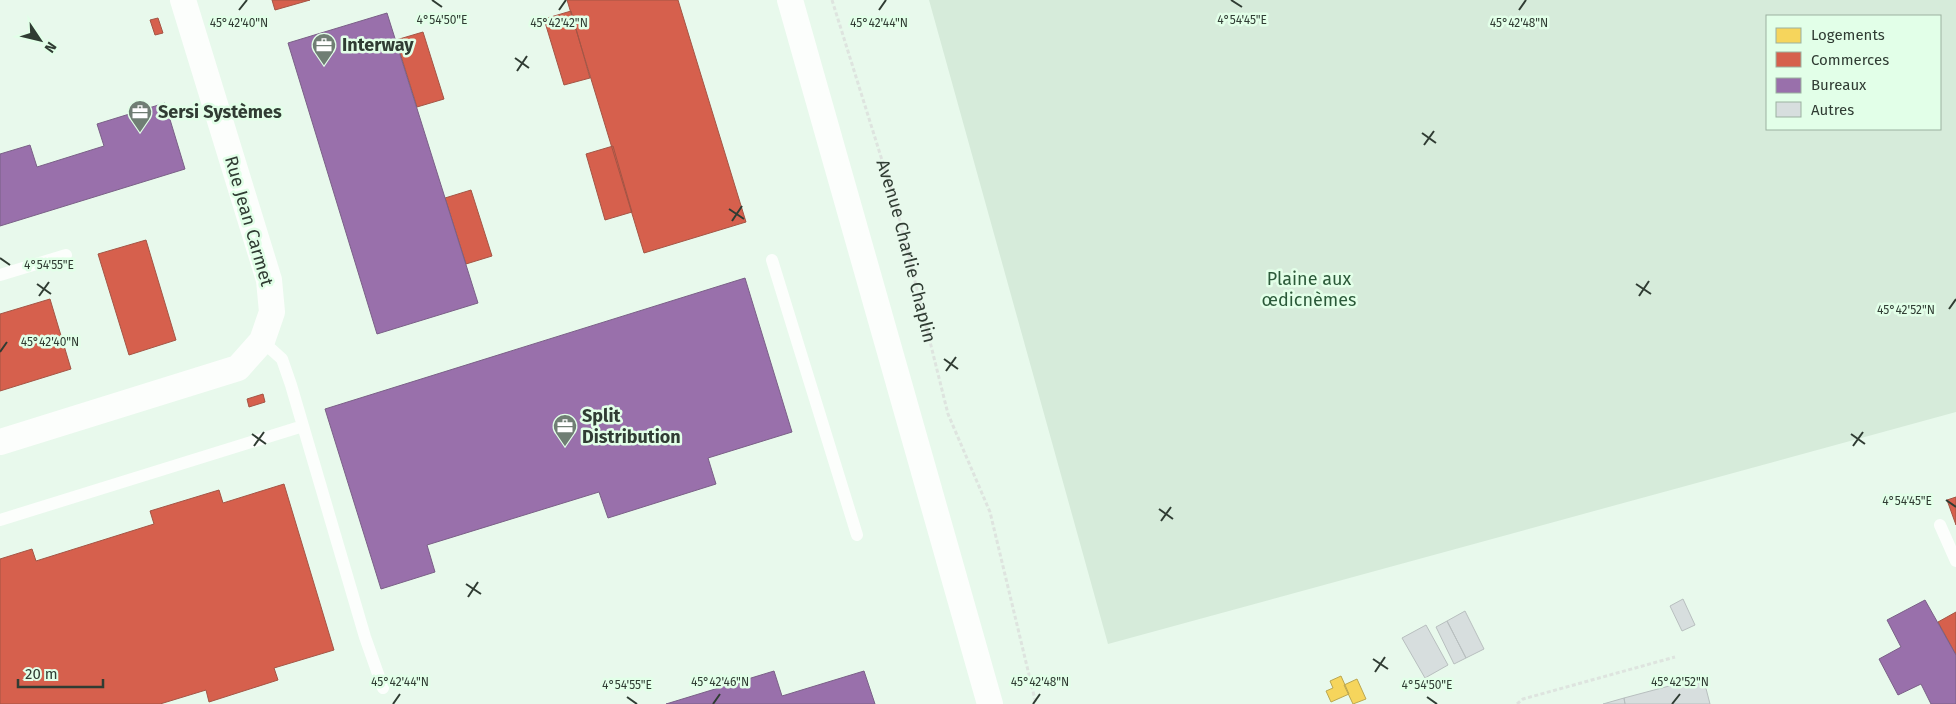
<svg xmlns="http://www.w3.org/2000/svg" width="1956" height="704" font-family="'Fira Sans',sans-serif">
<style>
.green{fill:#d6ebda;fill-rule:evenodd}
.homes{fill:#f6d55c;stroke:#bba750}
.shops{fill:#d6604d;stroke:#a45545}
.offices{fill:#9970ab;stroke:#7a6087}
.building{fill:#d7dede;stroke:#b8bfbf}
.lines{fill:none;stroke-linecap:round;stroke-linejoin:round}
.path{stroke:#dee4df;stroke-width:3;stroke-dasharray:4 2.5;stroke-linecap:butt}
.lane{stroke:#fcfefc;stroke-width:12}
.street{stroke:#fcfefc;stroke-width:26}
.ticks{fill:none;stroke:#303c33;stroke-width:2}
.labels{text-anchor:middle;stroke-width:5;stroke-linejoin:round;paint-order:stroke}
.poi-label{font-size:18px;font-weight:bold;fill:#303c33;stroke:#e2ffe8;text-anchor:start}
.street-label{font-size:18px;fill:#303c33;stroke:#e2ffe8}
.park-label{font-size:18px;fill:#2b5939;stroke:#e2ffe8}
.ticks-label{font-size:12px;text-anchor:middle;fill:#303c33;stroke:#e2ffe8;stroke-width:5;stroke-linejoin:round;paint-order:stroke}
</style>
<rect width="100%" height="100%" fill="#e8f9ec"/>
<path class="green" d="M929 0H1956V412L1108 644ZM1767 16H1940V129H1767Z"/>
<path class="homes" d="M1341 676 1349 694 1331 702 1326 691 1333 688 1330 681Z
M1357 679 1366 699 1353 704 1344 685Z"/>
<path class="shops" d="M272 0H310L275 10Z
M567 0H678L746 222 644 253Z
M571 11 590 78 564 85 544 19Z
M158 18 163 33 155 35 150 20Z
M423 32 444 99 417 107 396 40Z
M613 146 632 212 605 220 586 154Z
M471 190 492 256 466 264 445 198Z
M146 240 176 340 129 355 98 254Z
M50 299 71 369 0 391V314Z
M263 394 265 402 249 407 247 399Z
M284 484 334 650 274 668 278 680 209 702 206 690 160 704H0V559L32 549 36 561 154 524 150 511 219 490 223 503Z
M1956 497V525L1947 500Z
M1956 612V655L1938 622Z"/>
<path class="offices" d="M387 13 478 303 377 334 288 43Z
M165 103 185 169 0 226V154L30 145 37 167 104 146 97 124Z
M745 278 792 432 708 458 716 484 608 518 599 492 427 545 435 572 381 589 325 409Z
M1925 600 1956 655V704H1931L1921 684 1898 695 1879 659 1901 647 1887 620Z
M774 671 782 696 864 671 875 704H666Z"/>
<path class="building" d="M1683 599 1695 625 1682 631 1670 606Z
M1465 611 1484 649 1466 658 1447 621Z
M1447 621 1466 658 1454 664 1436 627Z
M1426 625 1448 665 1425 678 1402 638Z
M1703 677 1710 704H1625L1624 698Z
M1624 698 1625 704H1603Z"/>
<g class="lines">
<g class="path">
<path id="s1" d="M832 0 896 205 948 414 990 512 1036 704"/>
<path d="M1517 704 1523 699 1675 657"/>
</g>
<path class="lane" d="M772 260 857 535
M0 275 66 255
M262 341 282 359 291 385 365 637 383 688
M0 520 303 426
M1940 525 1956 561"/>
<path class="street" d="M790 0 990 704
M0 442 238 368 262 341 272 312 269 280 183 0"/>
</g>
<path class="ticks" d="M432 0 442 7M1231 0 1242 7M239 10 247 0M559 10 566 0M879 10 886 0M1519 10 1526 0M515 58 529 68M517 71 527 56M1422 133 1436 143M1424 145 1434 131M729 209 744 219M732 221 742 206M0 258 10 265M37 284 51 294M1636 284 1651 294M39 296 49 282M1639 296 1649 281M1949 309 1956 299M0 352 7 342M944 359 958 369M946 371 956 357M252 434 266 444M1851 434 1865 444M254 446 264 432M1853 446 1863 432M1946 500 1956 507M1159 509 1173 519M1161 521 1171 507M466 584 481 594M468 597 478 582M1373 659 1388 669M1375 672 1385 657M627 697 637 704M1427 697 1437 704M393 704 400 694M713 704 720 694M1033 704 1040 694M1672 704 1680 694"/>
<defs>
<g id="office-pin" transform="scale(1.25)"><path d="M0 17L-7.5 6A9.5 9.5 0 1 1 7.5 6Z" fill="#707e74" stroke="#e2ffe8"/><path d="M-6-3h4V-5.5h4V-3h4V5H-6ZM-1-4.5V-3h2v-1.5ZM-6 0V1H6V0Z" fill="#fff"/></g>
</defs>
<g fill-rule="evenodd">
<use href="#office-pin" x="324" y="45"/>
<use href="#office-pin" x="140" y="112"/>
<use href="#office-pin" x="565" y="426"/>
</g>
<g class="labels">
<g class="poi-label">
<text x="342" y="51">Interway</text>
<text x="158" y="118">Sersi Systèmes</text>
<text x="582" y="422">Split<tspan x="582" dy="21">Distribution</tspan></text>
</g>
<g class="street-label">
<text transform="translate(249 221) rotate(74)" y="6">Rue Jean Carmet</text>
<text dy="6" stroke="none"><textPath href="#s1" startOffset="262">Avenue Charlie Chaplin</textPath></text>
</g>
<g class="park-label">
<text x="1309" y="285">Plaine aux<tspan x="1309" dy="21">œdicnèmes</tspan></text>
</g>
</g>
<g class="ticks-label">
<text x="442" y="24">4°54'50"E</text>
<text x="1242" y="24">4°54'45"E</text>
<text x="239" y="27">45°42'40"N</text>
<text x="559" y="27">45°42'42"N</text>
<text x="879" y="27">45°42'44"N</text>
<text x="1519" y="27">45°42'48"N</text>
<text x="49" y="269">4°54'55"E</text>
<text x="1906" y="314">45°42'52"N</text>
<text x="50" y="346">45°42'40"N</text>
<text x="1907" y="505">4°54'45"E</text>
<text x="400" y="686">45°42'44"N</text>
<text x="720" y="686">45°42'46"N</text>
<text x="1040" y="686">45°42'48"N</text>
<text x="1680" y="686">45°42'52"N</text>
<text x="627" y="689">4°54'55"E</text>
<text x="1427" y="689">4°54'50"E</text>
</g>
<rect x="1766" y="15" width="175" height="115" fill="#e2ffe8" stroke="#9bb1a0"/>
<rect x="1776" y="28" width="25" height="15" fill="#f6d55c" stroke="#9bb1a0"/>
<text x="1811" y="40" font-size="15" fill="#303c33">Logements</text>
<rect x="1776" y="52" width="25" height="15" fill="#d6604d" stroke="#9bb1a0"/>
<text x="1811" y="65" font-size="15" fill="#303c33">Commerces</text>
<rect x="1776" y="78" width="25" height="15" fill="#9970ab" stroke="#9bb1a0"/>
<text x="1811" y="90" font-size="15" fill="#303c33">Bureaux</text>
<rect x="1776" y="102" width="25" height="15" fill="#d7dede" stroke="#9bb1a0"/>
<text x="1811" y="115" font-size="15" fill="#303c33">Autres</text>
<g transform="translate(40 40) rotate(125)" stroke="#e2ffe8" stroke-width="4" paint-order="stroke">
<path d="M0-4L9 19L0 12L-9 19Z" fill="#303c33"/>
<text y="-8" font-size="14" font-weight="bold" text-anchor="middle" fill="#303c33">N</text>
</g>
<path d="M18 679v8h85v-8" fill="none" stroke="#303c33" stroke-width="2.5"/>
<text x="25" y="679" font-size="15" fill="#303c33" stroke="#e2ffe8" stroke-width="4" paint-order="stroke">20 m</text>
</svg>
